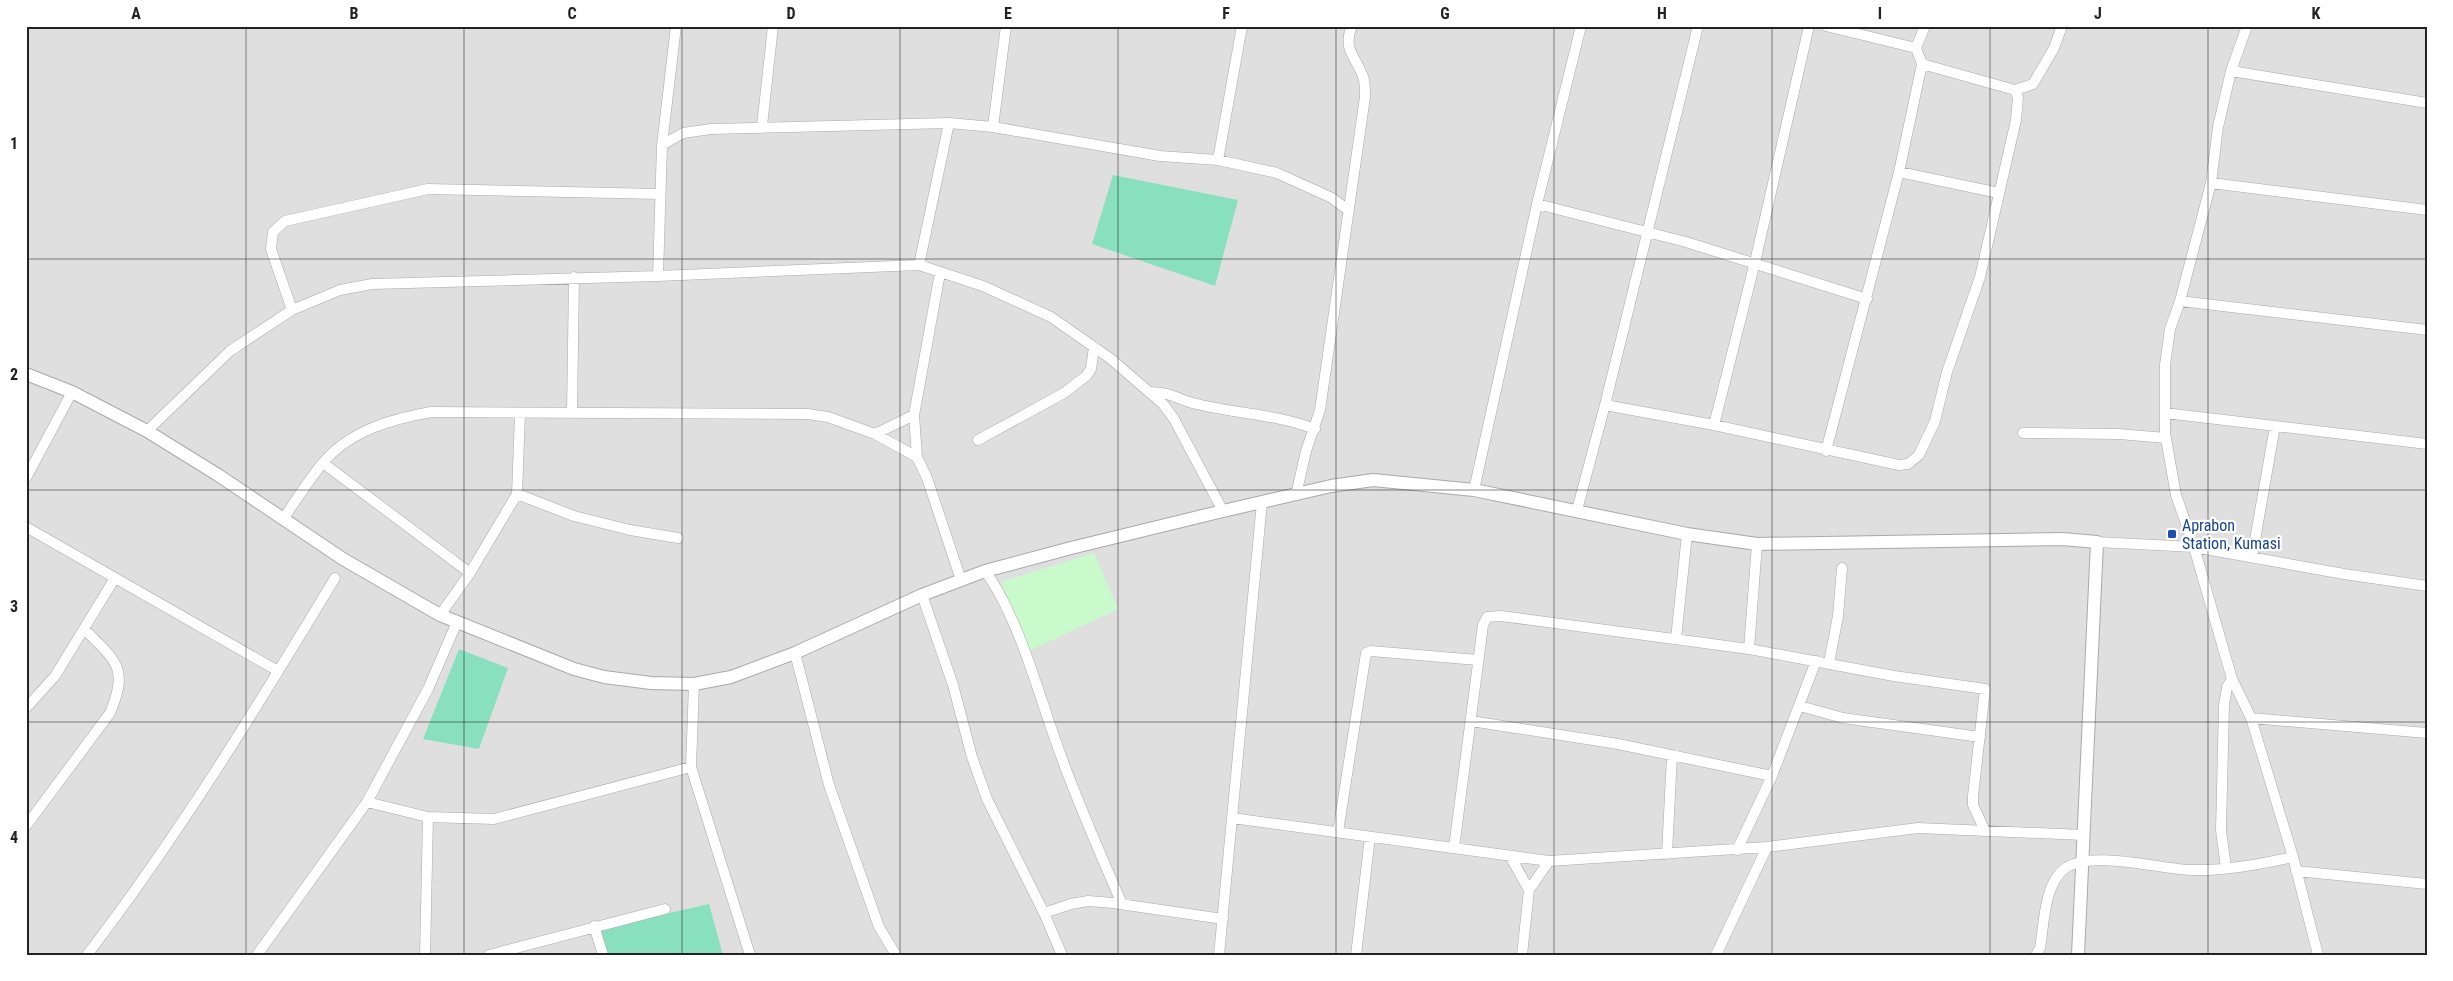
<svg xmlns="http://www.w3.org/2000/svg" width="2453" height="981" font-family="'Roboto Condensed',sans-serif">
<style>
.residential{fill:#e0dfdf}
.park{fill:#c8facc}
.pitch{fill:#88e0be}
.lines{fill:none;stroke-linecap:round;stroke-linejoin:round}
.minor-casing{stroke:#a9a9a9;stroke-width:11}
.tertiary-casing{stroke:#a9a9a9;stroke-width:14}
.minor{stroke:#fff;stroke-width:10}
.tertiary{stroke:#fff;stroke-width:12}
.grid{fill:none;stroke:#222;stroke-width:1;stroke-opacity:0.55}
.transit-dot{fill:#1a4fb4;stroke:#fff;stroke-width:2}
.labels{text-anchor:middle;stroke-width:4.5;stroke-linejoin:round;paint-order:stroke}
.transit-label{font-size:16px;fill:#164399;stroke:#fff;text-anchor:start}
.neatline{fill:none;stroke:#222;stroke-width:2}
.grid-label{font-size:16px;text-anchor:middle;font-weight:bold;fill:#222}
</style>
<rect width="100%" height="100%" fill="#f2efe9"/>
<path class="residential" d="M26 26H2427V955H26Z"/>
<path class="park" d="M1094 553 1118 609 1029 651 1001 582Z"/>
<path class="pitch" d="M1113 175 1238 200 1215 286 1092 244Z
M459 649 508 668 479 749 423 739Z
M709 904 723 955H605L599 929Z"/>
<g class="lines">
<g class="minor-casing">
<path id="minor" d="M1826 26 1916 48
M2247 26 2231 71 2218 127 2211 183 2180 301 2170 329 2165 365V433L2176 495 2194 547 2232 679 2251 718 2293 857 2318 955
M2231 71 2427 103
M2015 90 2033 84 2054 48 2062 26
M762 126 773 26
M993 127 1006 26
M662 145 676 26
M1218 160 1242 26
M1899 172 1999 193
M2211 183 2427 210
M1537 204 1686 242 1867 299
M919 265 949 123
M658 276 662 145 683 133 711 129 949 123 993 127 1160 156 1218 160 1277 173 1332 198 1348 210
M2180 301 2427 330
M292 310 271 249 273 232 285 221 428 189 660 194
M1149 392C1173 392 1177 400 1197 404 1237 414 1276 414 1315 429
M1605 405 1714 425 1899 465 1908 464 1919 455 1935 421 1947 372 1980 277 2016 120 2018 98 2015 90 1922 64
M572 412 574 277
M2165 413 2427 444
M1714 425 1755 262 1809 26
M147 431 230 351 292 310 340 290 372 284 658 276 919 265 983 286 1051 317 1111 359 1163 404 1174 419 1223 511
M2023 433 2119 434 2166 438
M875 434 914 415
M978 440 1064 393 1086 376 1091 369 1094 347
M1826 451 1899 172 1922 64 1916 48 1925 26
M917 457 914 415 940 273
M323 463 470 573
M26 478 72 392
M1474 490 1537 204 1581 26
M517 494 574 516 630 530 678 538
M1296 495 1306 451 1320 410 1365 97C1365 91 1365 85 1364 80 1359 59 1341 51 1352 26
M1577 510 1605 405 1698 26
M284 518C296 500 308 481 322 464 349 431 391 419 431 412L808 414 828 417 875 434 917 457 927 478 961 580
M26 527 278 671
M2097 542 2194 547 2344 574 2427 586
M2252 557 2275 426
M985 571C1018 616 1037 689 1056 742 1075 797 1099 851 1122 904
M922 595 953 685 972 757 987 799 1044 913 1062 955
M440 615 470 573 517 494 520 413
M1676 639 1687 534
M1749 649 1757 544
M795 653 829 785 879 927 896 955
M1829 663 1838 616 1842 568
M694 684 691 767 750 955
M1800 706 1843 718 1980 737
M26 708 55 676 115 578
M2251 718 2427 733
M1471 721 1618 744 1772 776
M367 802 428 817 494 819 691 767
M1232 818 1549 861 1767 847 1918 828 2084 835
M26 826 110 713C129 668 116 661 85 630
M1338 832 1366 653 1371 651 1478 660
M1454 848 1483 625 1487 617 1501 616 1749 649 1894 676 1985 689 1973 796V805L1985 831
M1737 850 1772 776 1816 661
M1667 854 1672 755
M1510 856 1529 890
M2226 868 2221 830 2224 705 2227 687 2232 679
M2296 871 2427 884
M1044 913 1071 904 1088 901 1113 903 1223 919
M594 926 603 955
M87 955C179 835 257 707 335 578
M257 955 367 802 428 689 457 622
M425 955 428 817
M489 955 665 909
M1219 955 1262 502
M1356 955 1370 837
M1522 955 1529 890 1549 861
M1716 955 1767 847
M2036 955 2040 948C2044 925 2044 885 2064 869 2090 849 2159 869 2191 870 2226 871 2260 864 2293 857"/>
</g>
<g class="tertiary-casing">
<path id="tertiary" d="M26 374 72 392 147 431 218 475 343 559 440 615 574 669 604 677 651 683 694 684 731 677 795 653 922 595 985 571 1071 548 1223 511 1331 486 1373 480 1474 490 1687 534 1757 544 2062 539 2097 542 2078 955"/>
</g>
<use href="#minor" class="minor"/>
<use href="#tertiary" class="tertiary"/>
</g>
<path class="grid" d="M246 26V955M464 26V955M682 26V955M900 26V955M1118 26V955M1336 26V955M1554 26V955M1772 26V955M1990 26V955M2208 26V955M26 259H2427M26 490H2427M26 722H2427"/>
<rect class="transit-dot" x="2167" y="529" width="10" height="10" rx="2.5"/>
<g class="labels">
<g class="transit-label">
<text x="2182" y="531">Aprabon<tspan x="2182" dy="18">Station, Kumasi</tspan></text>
</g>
</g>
<rect width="2453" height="981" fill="none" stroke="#ffffff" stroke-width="55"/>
<rect x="28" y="28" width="2398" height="926" class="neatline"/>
<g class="grid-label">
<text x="136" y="19">A</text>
<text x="354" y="19">B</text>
<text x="572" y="19">C</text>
<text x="791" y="19">D</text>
<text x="1008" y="19">E</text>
<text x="1226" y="19">F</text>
<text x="1445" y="19">G</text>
<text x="1662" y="19">H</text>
<text x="1880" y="19">I</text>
<text x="2098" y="19">J</text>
<text x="2316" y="19">K</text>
<text x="14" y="149">1</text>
<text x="14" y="380">2</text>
<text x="14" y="612">3</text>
<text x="14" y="843">4</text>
</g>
</svg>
